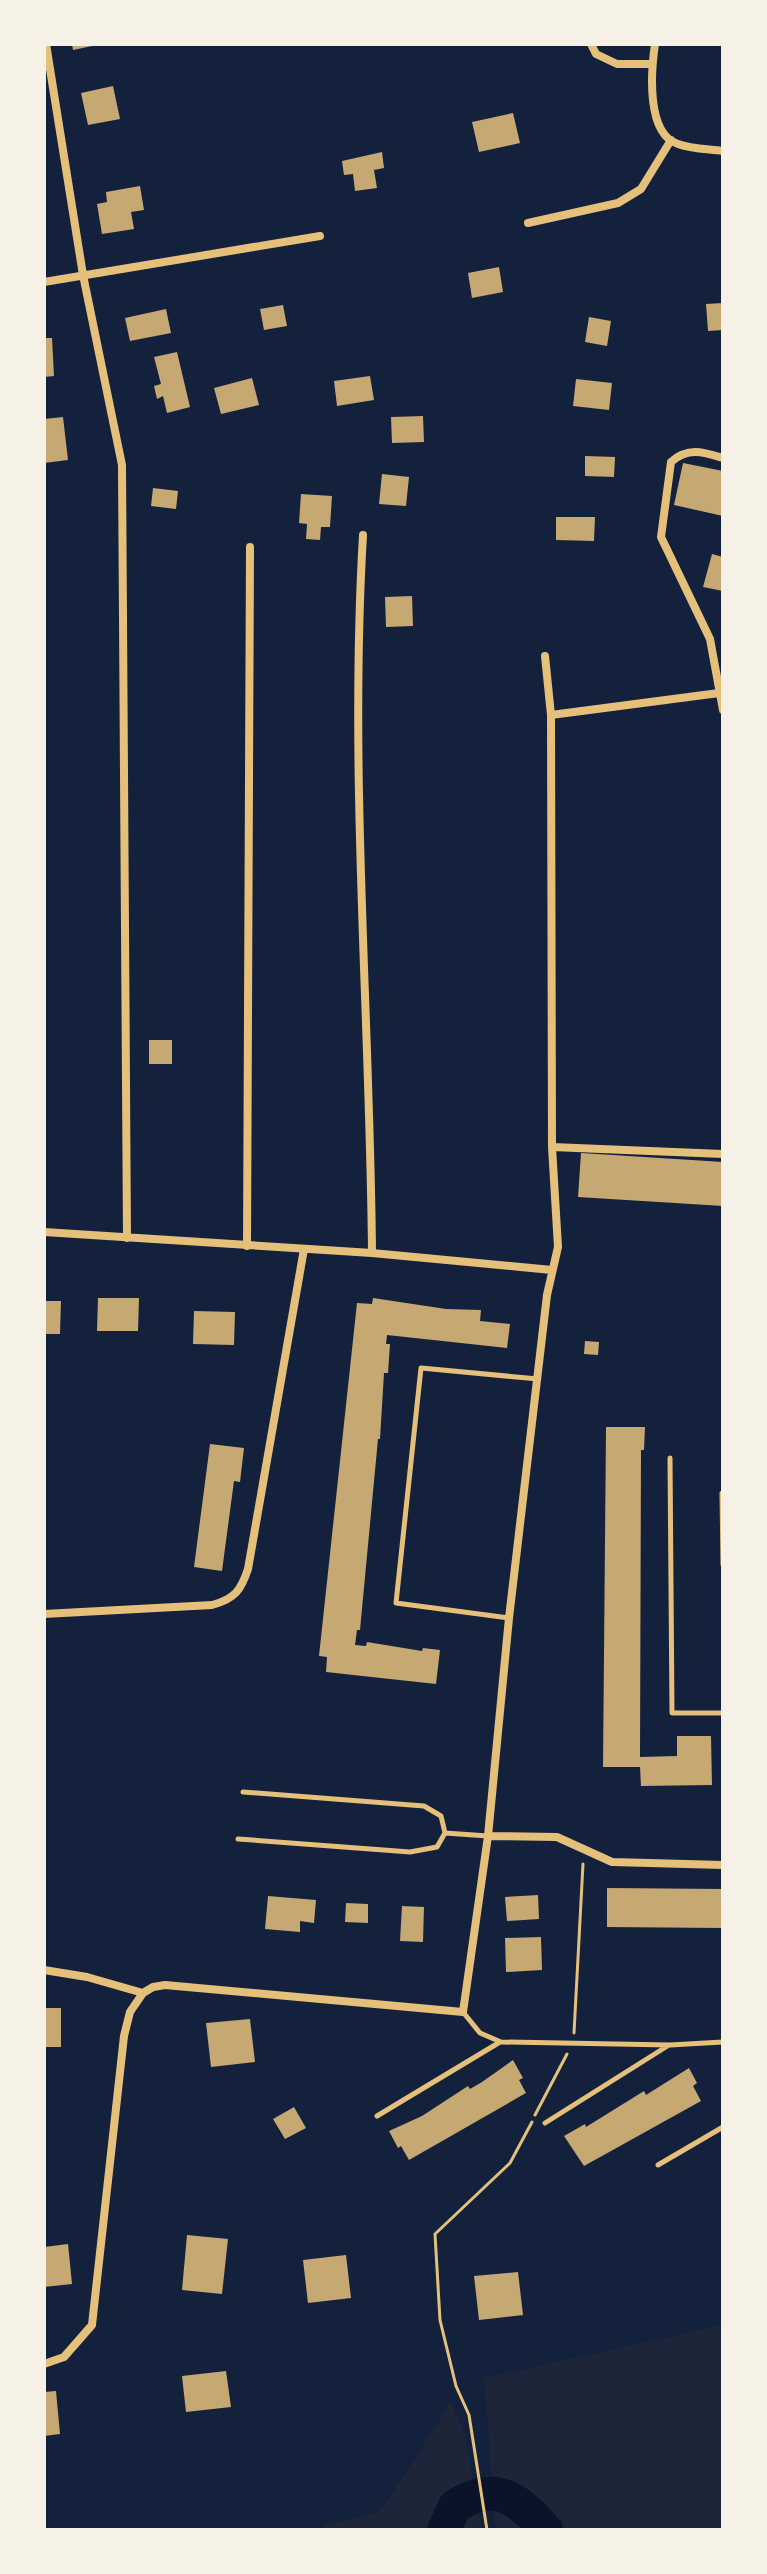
<svg xmlns="http://www.w3.org/2000/svg" width="767" height="2574" font-family="Literata,serif">
<style>
.green{fill:#1d2539}
.lines{fill:none;stroke-linecap:round;stroke-linejoin:round}
.river{stroke:#0b132b;stroke-width:34}
.building{fill:#c6a872}
.path{stroke:#e5c07b;stroke-width:3}
.service{stroke:#e5c07b;stroke-width:5}
.minor{stroke:#e5c07b;stroke-width:8}
</style>
<rect width="100%" height="100%" fill="#14213d"/>
<path class="green" d="M723 2325V2530H496L484 2378Z
M451 2402 465 2435 482 2530H324V2525L381 2511Z"/>
<g class="lines">
<path class="river" d="M444 2530 455 2506C496 2480 517 2498 546 2530"/>
</g>
<path class="building" d="M72 44H97V45L73 50Z
M113 86 120 119 88 125 81 93Z
M513 113 520 143 479 152 472 122Z
M382 152 384 168 374 170 377 188 355 191 353 174 344 175 342 161Z
M140 186 144 210 131 212 134 229 102 234 97 204 107 202 106 192Z
M499 267 503 292 472 298 468 273Z
M723 303V330L708 331 706 304Z
M283 305 287 326 264 330 260 309Z
M166 309 171 333 130 341 125 318Z
M589 317 611 321 607 346 585 342Z
M44 338H52L54 376 44 377Z
M177 352 190 407 167 413 163 396 157 399 154 386 161 384 154 357Z
M370 376 374 400 337 406 334 381Z
M252 378 259 405 221 414 214 388Z
M576 379 612 383 609 410 573 406Z
M423 416 424 442 392 443 391 417Z
M63 417 68 460 44 463V419Z
M585 456 615 457 614 477 585 476Z
M683 463 723 471V516L674 505Z
M382 474 409 477 406 506 379 504Z
M153 488 178 491 176 509 151 506Z
M301 494 332 496 330 527H321L320 540 306 539 307 524 299 523Z
M556 517H595L594 541 556 540Z
M712 554 723 557V591L703 587Z
M412 596 413 626 386 627 385 597Z
M149 1040H172V1064H149Z
M581 1153 723 1162V1206L578 1197Z
M98 1298H139L138 1331H97Z
M373 1298 446 1309 481 1310 480 1321 510 1324 507 1348 387 1335 386 1344H390L388 1373H384L380 1439H378L360 1630H357L355 1645 366 1646 367 1642 422 1651 423 1648 440 1650 436 1684 326 1672 327 1657 319 1656 357 1303 372 1304Z
M44 1301H61L60 1334H44Z
M194 1311 235 1312 234 1345 193 1344Z
M585 1341 599 1342 598 1355 584 1354Z
M606 1427H645L644 1450H641L640 1757 677 1756V1736H711L712 1785 641 1786 640 1767H603Z
M210 1444 244 1448 240 1482 234 1481 222 1571 194 1567Z
M607 1888 723 1889V1928L607 1927Z
M538 1895 539 1919 507 1921 505 1897Z
M268 1896 316 1900 314 1923 300 1921V1932L265 1929Z
M346 1903 368 1904V1923L345 1922Z
M402 1906 424 1907 423 1942 400 1941Z
M541 1937 542 1970 506 1972 505 1938Z
M44 2008H61V2047H44Z
M250 2019 255 2062 211 2067 206 2023Z
M513 2060 523 2078 519 2080 526 2093 409 2160 401 2146 398 2148 389 2131 422 2116 468 2086 470 2089 482 2082Z
M689 2068 697 2083 693 2086 701 2101 584 2166 564 2136 585 2124 586 2127 644 2091 646 2095Z
M294 2107 306 2128 285 2139 273 2119Z
M187 2235 228 2239 222 2294 182 2290Z
M68 2244 72 2284 44 2287V2247Z
M346 2255 351 2298 308 2303 303 2260Z
M518 2272 523 2315 479 2320 474 2276Z
M226 2371 231 2407 186 2412 182 2376Z
M56 2391 60 2434 44 2436V2392Z"/>
<g class="lines">
<path class="path" d="M574 2033 583 1864
M535 2115 567 2054
M487 2530 469 2415 456 2386 440 2320 435 2234 510 2163 532 2122"/>
<path class="service" d="M670 1458 672 1713H723
M722 1493 723 1565
M509 1618 396 1603 421 1368 538 1379
M243 1792 424 1806 441 1816 445 1833
M238 1839 410 1852 437 1847 445 1833 488 1836
M463 2012 480 2033 501 2042 670 2045 723 2042
M377 2116 500 2042
M545 2123 669 2045
M658 2165 723 2127"/>
<path class="minor" d="M46 44 83 275 122 465 127 1238
M591 44 596 54 617 64H652
M655 44C651 71 646 134 678 144 691 149 709 149 723 151
M528 223 618 203 641 189 671 140
M44 282 320 236
M723 458C703 452 688 447 671 462L661 537 710 639 723 710
M363 535C349 774 370 1014 372 1253
M551 715 719 693
M552 1147 723 1154
M44 1232 372 1253 552 1270
M247 1246 250 547
M44 1614 212 1605C235 1599 241 1590 248 1569L304 1249
M488 1836 557 1837 612 1862 723 1865
M44 1970 87 1977 143 1993 153 1987 165 1985 463 2012 488 1836 509 1618 547 1295 558 1247 552 1147 551 715 545 656
M44 2364 64 2357 92 2325 124 2036 130 2012 143 1993"/>
</g>
<rect width="767" height="2574" fill="none" stroke="#f6f1e7" stroke-width="92"/>
</svg>
